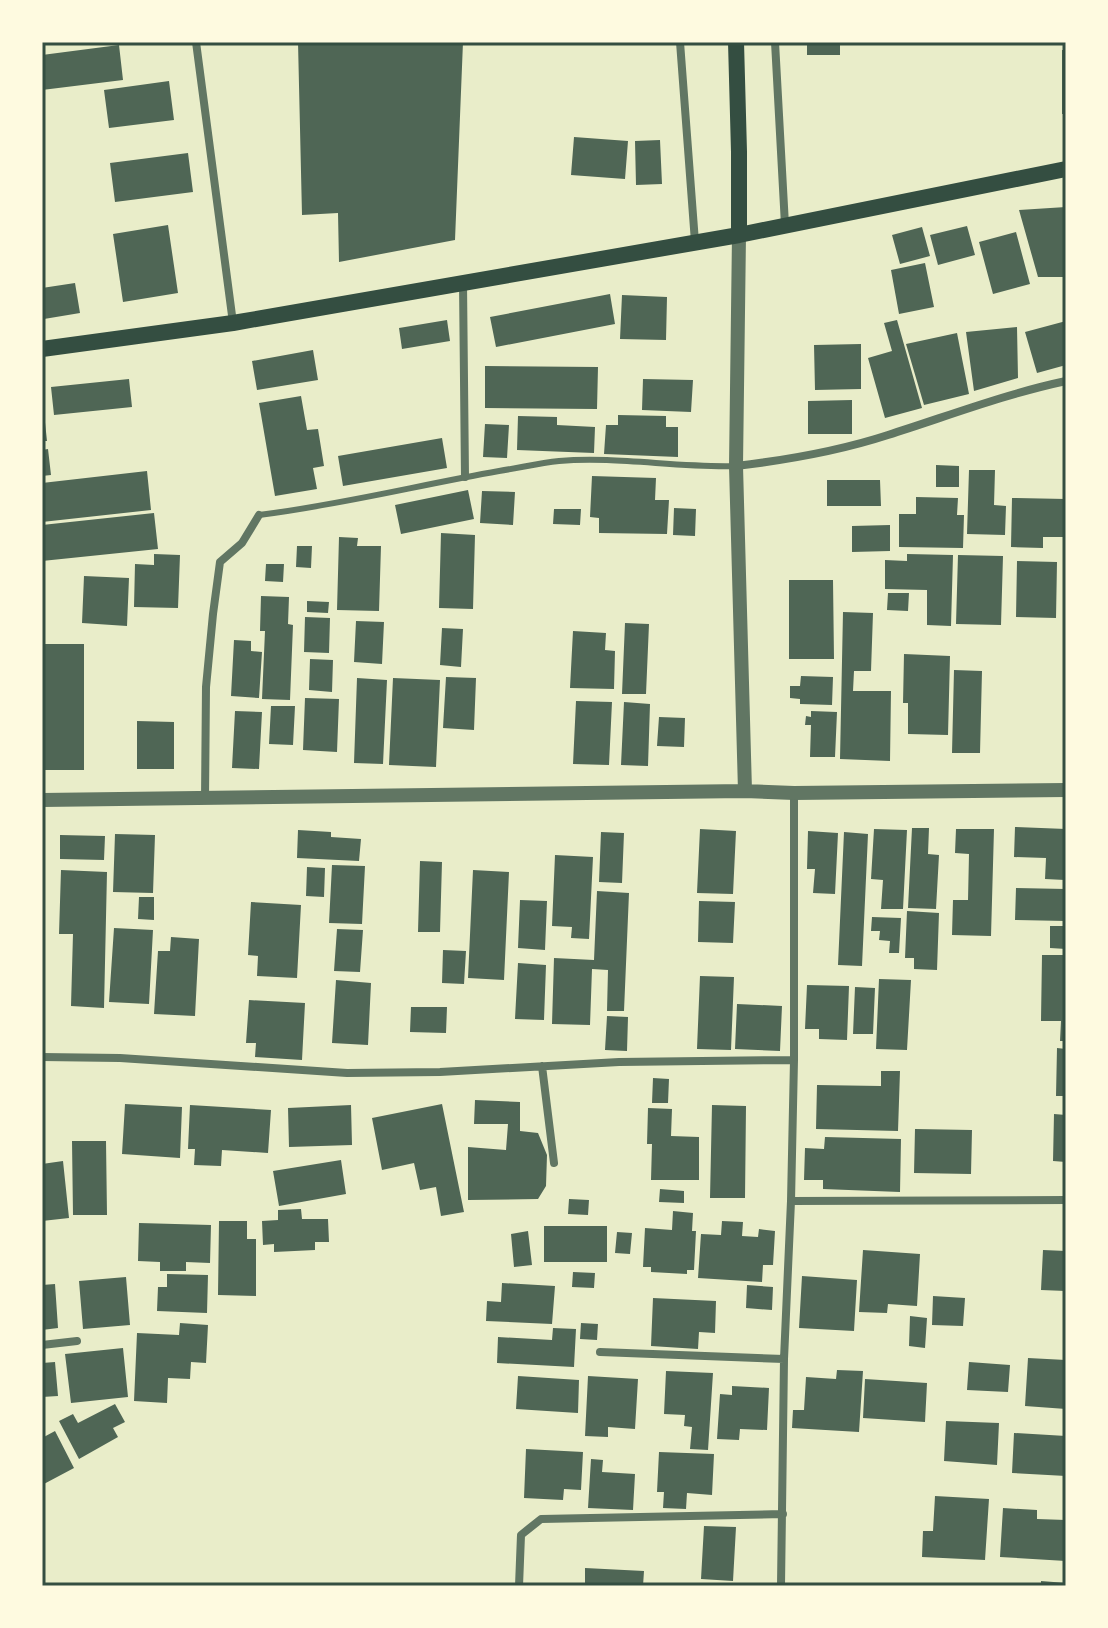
<svg xmlns="http://www.w3.org/2000/svg" width="1108" height="1628" font-family="Overpass,sans-serif">
<style>
.building{fill:#4f6655}
.lines{fill:none;stroke-linecap:round;stroke-linejoin:round}
.service{stroke:#617663;stroke-width:6}
.minor{stroke:#617663;stroke-width:8}
.tertiary{stroke:#617663;stroke-width:14}
.secondary{stroke:#344e41;stroke-width:16}
.neatline{fill:none;stroke:#344e41;stroke-width:3}
</style>
<rect width="100%" height="100%" fill="#e9edc9"/>
<path class="building" d="M298 42H463L455 240 339 262 338 213 302 215Z
M807 42H840V55H807Z
M119 45 123 80 42 90V55Z
M1062 50H1066V114H1062Z
M169 81 174 120 109 128 104 90Z
M574 137 628 141 625 179 571 175Z
M660 140 662 184 636 185 635 141Z
M188 153 193 192 115 202 110 163Z
M1066 207V277H1038L1019 210Z
M168 225 178 293 123 302 113 234Z
M967 226 975 255 938 265 930 235Z
M922 227 930 256 900 264 892 235Z
M1016 232 1030 284 993 294 979 242Z
M925 263 934 307 899 314 891 270Z
M75 283 80 313 44 319 42 288Z
M610 294 615 324 496 347 490 317Z
M622 295 667 297 666 340 620 339Z
M447 320 450 341 402 349 399 328Z
M897 320 922 408 885 418 868 358 892 351 884 323Z
M1066 321V365L1037 373 1025 332Z
M1017 327 1018 378 974 391 966 332Z
M957 333 969 394 924 405 906 344Z
M861 344V389L815 390 814 345Z
M313 350 318 380 257 390 252 361Z
M485 366 598 367 597 409 485 408Z
M129 379 132 407 54 415 51 387Z
M643 379 693 380 691 412 642 410Z
M301 396 307 430 318 429 324 466 313 468 317 489 275 496 259 403Z
M852 400V434H808V401Z
M42 413H44L47 441H42Z
M618 415 666 416V427H678V457L604 454 606 425H618Z
M518 416 557 417V425L595 427 594 453 517 450Z
M485 424 509 425 507 458 483 457Z
M442 438 447 468 343 486 338 456Z
M48 449 51 475 42 476V450Z
M936 465 959 466V487H936Z
M969 470H995L994 505 1006 506 1005 535 967 534Z
M147 471 151 510 42 522V483Z
M592 476 656 478 655 500H669L667 534 599 533V518L590 517Z
M827 480H880L881 506H827Z
M468 490 474 519 401 534 395 505Z
M482 491 515 492 513 525 480 523Z
M916 497 958 498 957 515H964L963 548 899 547V514H916Z
M1012 498 1066 499V537H1043V548L1011 547Z
M674 508 696 509 695 536 673 535Z
M554 509H581L580 525 553 524Z
M154 513 158 549 42 561V525Z
M890 525V551L852 552V526Z
M441 533 475 535 473 609 439 608Z
M339 537 358 538 357 546H381L379 611 337 610Z
M297 546H312L311 568 296 567Z
M154 554 180 555 178 608 134 607 135 564 154 565Z
M907 554 953 555 951 626 927 625V590L885 589V560L907 561Z
M958 555 1003 556 1001 625 956 624Z
M1017 561 1057 562 1056 618 1016 617Z
M266 564H284L283 582 265 581Z
M84 576 129 578 127 626 82 623Z
M789 580H833L834 659H789Z
M888 593H909L908 611 887 610Z
M261 596 289 597 288 624 293 625 290 700 262 699 265 631H260Z
M307 601 329 602 328 613 307 612Z
M843 612 873 613 871 671H854L853 691H891L890 761 840 759Z
M305 617 330 618 329 653 304 652Z
M356 621 384 622 382 664 354 662Z
M625 623 649 624 646 694H622Z
M442 628 463 629 461 667 440 665Z
M573 631 606 633 605 650 615 651 614 689 570 688Z
M234 640 251 641V651L262 652 259 698 231 696Z
M43 644H84V770H43Z
M904 654 950 656 948 735 908 734V703H903Z
M310 659 333 660 332 692 309 690Z
M954 670 982 671 980 753H952Z
M801 676 833 677 832 705 800 704V699L790 698V686H800Z
M446 677 476 678 474 730 443 728Z
M357 678 387 680 383 764 354 763Z
M393 678 440 680 436 767 389 765Z
M305 698 339 699 337 752 303 750Z
M576 701 612 702 609 765 573 764Z
M624 702 650 704 648 766 621 765Z
M271 706H295L293 745 269 744Z
M235 711 262 712 259 769 232 768Z
M811 711 837 712 835 757H810L811 725H805L806 716 811 717Z
M659 717 685 718 684 747 657 746Z
M137 721 174 722V769H137Z
M1015 827 1066 829 1065 880 1045 879 1046 858 1014 857Z
M912 828H929L928 854 939 855 936 909 908 908Z
M700 829 736 831 733 894 697 893Z
M874 829 907 830 903 909H881L883 880 871 879Z
M956 829H994L991 936 952 935 953 900H968L969 854 955 853Z
M298 830 331 832V837L361 839 359 861 297 858Z
M808 831 838 833 835 894 813 893 815 869H807Z
M601 832 624 833 622 883 599 882Z
M844 832 868 834 862 966 838 965Z
M115 834 155 835 153 893 113 892Z
M60 835 105 836 104 860 60 859Z
M555 855 593 857 589 939 571 938 572 927 552 926Z
M420 861 442 862 440 932H418Z
M332 865 365 866 362 924 329 923Z
M307 867 325 868 324 897 306 896Z
M61 870 107 872 104 1008 71 1006 73 934H59Z
M473 870 509 872 504 980 468 978Z
M1016 888 1066 889V921L1015 920Z
M597 891 629 893 624 1011H607L608 970 592 969 590 1025 552 1024 554 958 594 960Z
M139 897H154V920L138 919Z
M520 900 547 901 545 950 518 948Z
M699 901 735 902 733 943 698 942Z
M251 902 301 905 297 978 257 976 258 956 248 955Z
M907 911 939 913 937 970 914 969V958H905Z
M872 917 901 918 899 953H889L890 941 879 940 880 931H871Z
M1050 926H1066V949L1050 948Z
M114 928 153 930 149 1004 109 1002Z
M337 929 363 930 360 972 334 971Z
M171 937 199 939 195 1016 154 1014 158 951H170Z
M443 950 466 951 464 984 442 983Z
M1042 955H1066V1041H1060L1061 1021H1041Z
M518 963 546 965 544 1020 515 1019Z
M700 976 734 977 731 1050 697 1049Z
M879 979 911 980 907 1050 876 1049Z
M336 980 371 983 368 1045 332 1043Z
M807 985 849 986 847 1040 819 1039V1029H805Z
M855 987 875 988 873 1034H853Z
M249 1000 305 1003 302 1060 255 1057 256 1043H246Z
M737 1004 782 1006 780 1051 735 1049Z
M411 1007H447L446 1033 410 1032Z
M607 1016 628 1017 627 1051 605 1050Z
M1057 1048 1066 1049V1096H1056Z
M881 1071H900L898 1131 816 1129 817 1085 881 1086Z
M653 1078 669 1079 668 1103H652Z
M475 1100 520 1102V1131L538 1133 547 1155 546 1186 538 1199 468 1200V1147L506 1150 508 1124H474Z
M125 1104 182 1107 180 1158 122 1154Z
M442 1104 464 1212 441 1216 436 1187 420 1190 414 1163 382 1170 372 1118Z
M190 1105 271 1110 268 1153 222 1150 221 1166 194 1165 195 1149H188Z
M351 1105 352 1145 289 1147 288 1108Z
M712 1105 746 1106 745 1198H710Z
M648 1108 672 1109 671 1136 699 1137V1180H651L652 1144H647Z
M1054 1114 1066 1115V1162L1053 1161Z
M915 1129 972 1130 971 1174 914 1173Z
M825 1137 901 1139 900 1192 823 1189V1180H804L805 1148 824 1149Z
M72 1141H106L107 1215H73Z
M341 1160 346 1194 279 1206 273 1171Z
M63 1161 69 1218 42 1221V1164Z
M660 1189 684 1191V1203L659 1202Z
M569 1199 589 1200 588 1215 568 1214Z
M301 1209 302 1219H328L329 1242H315V1250L274 1252V1244L263 1245 262 1221 278 1220V1210Z
M673 1211 693 1213 692 1231H696L694 1270H687V1274L651 1272V1267H643L645 1228 672 1230Z
M219 1221H247V1239H256V1296L218 1295Z
M722 1221 743 1222 742 1236 758 1237 759 1229 775 1231 773 1265H763L762 1282 698 1278 701 1234 721 1235Z
M139 1223 211 1225 210 1263 186 1262V1271H160V1262L138 1261Z
M544 1226H607V1262H544Z
M528 1231 532 1265 514 1267 511 1234Z
M617 1232 632 1233 630 1254 615 1253Z
M863 1250 920 1254 917 1306 888 1304 887 1313 859 1312Z
M1043 1250 1066 1251V1291L1041 1290Z
M573 1272 595 1273 594 1288 572 1287Z
M167 1274 208 1275 207 1313 157 1311 158 1287H167Z
M802 1276 857 1280 854 1331 799 1328Z
M126 1277 130 1325 83 1329 79 1281Z
M502 1283 555 1286 552 1324 486 1321 487 1301 501 1302Z
M55 1284 58 1328 42 1330V1285Z
M747 1285 773 1287 772 1310 746 1308Z
M933 1296 965 1298 963 1326 932 1325Z
M653 1298 716 1301 715 1333 699 1332 698 1349 651 1346Z
M910 1316 927 1318 925 1348 909 1346Z
M180 1323 208 1325 206 1363 191 1362 190 1379 168 1378 167 1403 134 1401 137 1333 179 1335Z
M581 1323 598 1324 597 1340 580 1339Z
M553 1328 576 1329 574 1367 497 1363 498 1337 552 1340Z
M123 1348 128 1397 71 1403 65 1354Z
M1028 1358 1066 1360V1409L1025 1406Z
M55 1362 58 1396 42 1397V1363Z
M969 1362 1010 1365 1008 1392 967 1390Z
M837 1370 863 1371 859 1432 792 1428 793 1410H804L806 1377 836 1379Z
M666 1371 713 1373 708 1450 690 1449 692 1427 684 1426 685 1415 664 1414Z
M518 1376 579 1380 578 1413 516 1409Z
M588 1376 638 1379 635 1429 608 1427V1437L585 1436Z
M865 1379 927 1383 925 1422 863 1418Z
M732 1386 769 1388 767 1430 740 1429 739 1440 717 1439 720 1394 732 1395Z
M115 1404 125 1422 113 1428 118 1437 79 1459 59 1421 73 1414 78 1423Z
M946 1421 999 1423 997 1465 944 1461Z
M55 1431 74 1468 42 1485V1438Z
M1014 1433 1066 1436V1476L1012 1473Z
M526 1449 583 1452 581 1490 564 1489 563 1500 524 1498Z
M659 1452 714 1454 712 1495 687 1493 686 1509 663 1508 664 1492H657Z
M591 1459 603 1460 602 1472 635 1474 633 1510 588 1508Z
M935 1496 989 1499 985 1560 922 1557 923 1531H933Z
M1003 1508 1037 1510V1519L1066 1520V1561L1000 1557Z
M704 1526 736 1527 733 1581 701 1579Z
M585 1568 644 1571 643 1586H585Z
M1041 1581 1066 1583V1586H1041Z"/>
<g class="lines">
<path class="service" d="M259 515C340 505 419 485 499 471 519 468 539 463 559 461 616 456 678 468 736 466"/>
<path class="minor" d="M196 42 233 323
M680 42 695 242
M775 42 785 225
M463 283 465 477
M736 466C787 460 839 451 888 435 948 416 1005 394 1066 381
M205 799 206 687 213 614 220 562 242 543 259 515
M42 1057 120 1058 347 1073 440 1072 619 1062 794 1060
M542 1066 554 1163
M791 1201 1066 1200
M42 1345 77 1341
M600 1352 784 1359
M519 1586 521 1535 541 1519 783 1514
M781 1586 784 1359 791 1201 794 1060V793"/>
<path class="tertiary" d="M739 235 736 466 745 791
M42 800 745 791 794 793 1066 790"/>
<path class="secondary" d="M736 42 739 152V235
M42 349 233 323 739 235 1066 169"/>
</g>
<rect width="1108" height="1628" fill="none" stroke="#fefae0" stroke-width="88"/>
<rect x="44" y="44" width="1020" height="1540" class="neatline"/>
</svg>
